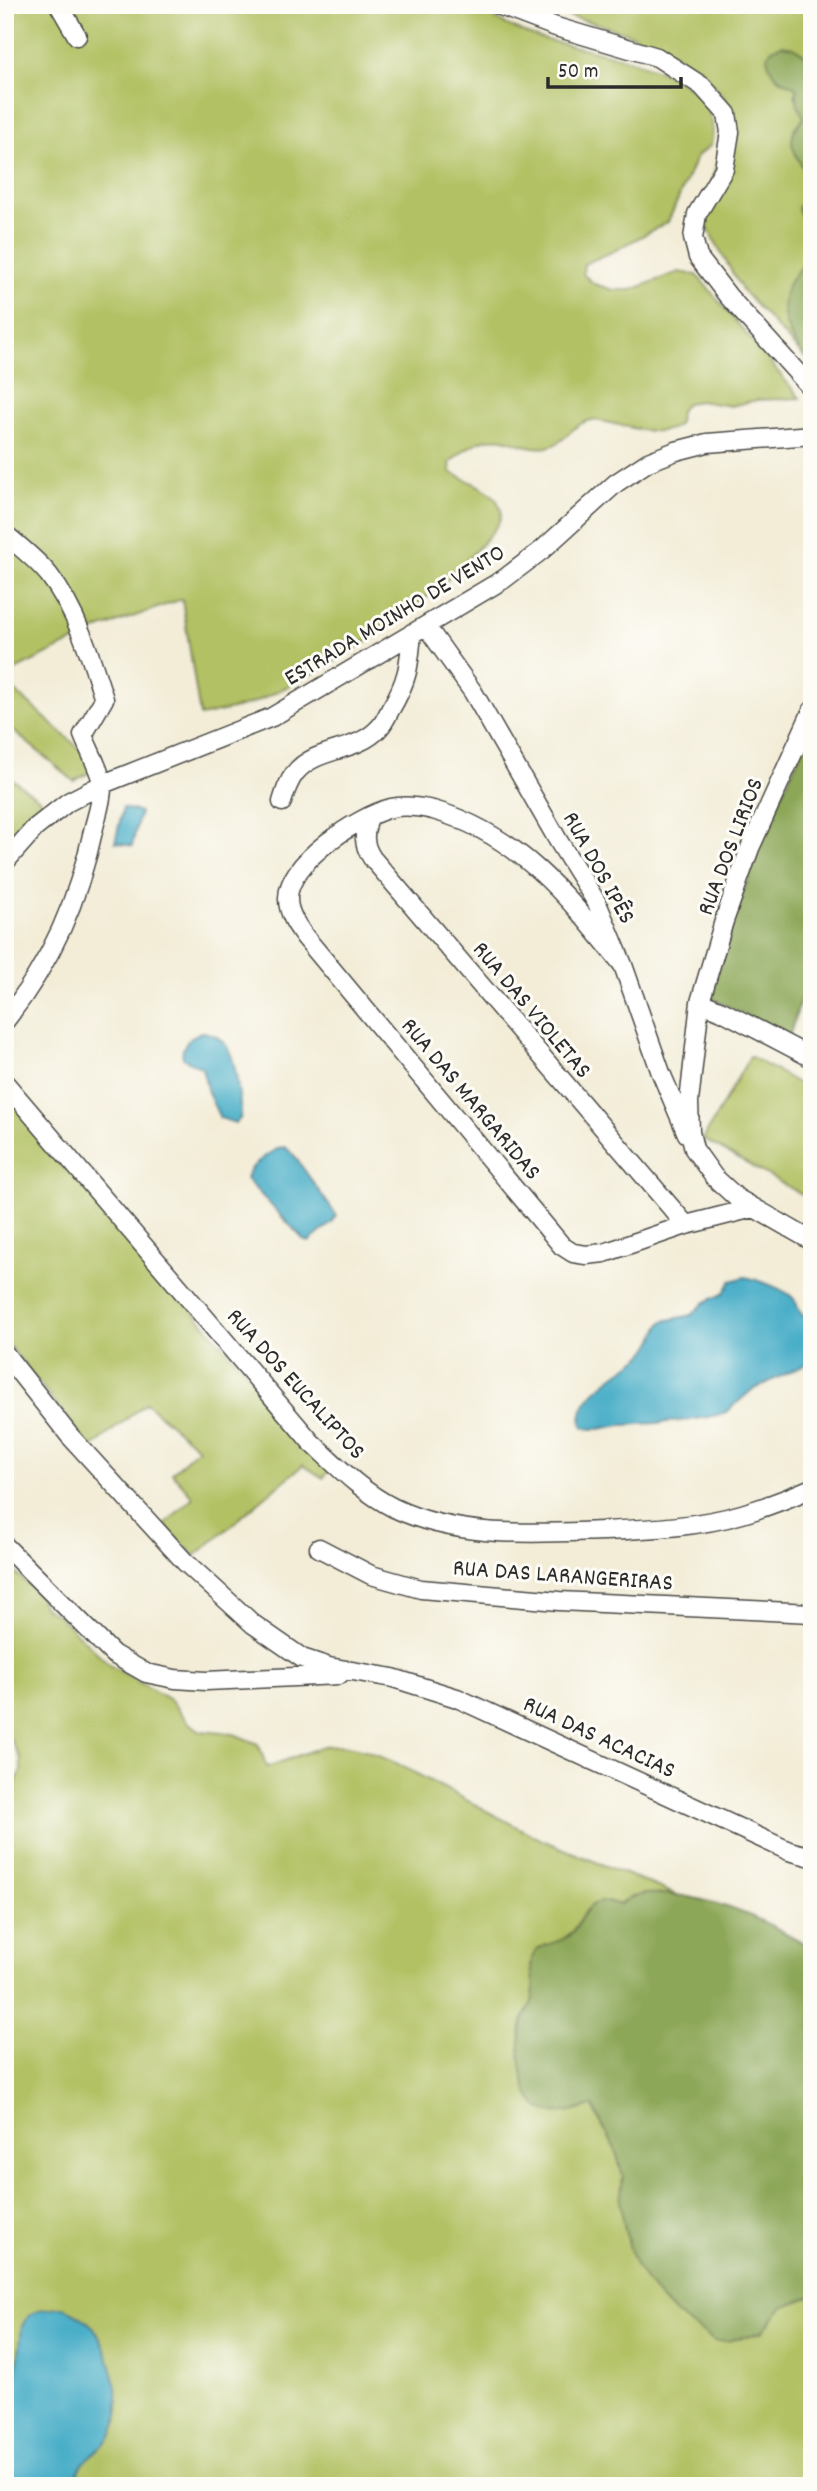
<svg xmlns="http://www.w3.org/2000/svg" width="817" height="2491" font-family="Dekko,sans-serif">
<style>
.green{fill:#b2c163;stroke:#6e7647;stroke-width:2}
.forest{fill:#8da759;stroke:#5c6942;stroke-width:2}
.water{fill:#49aec8;stroke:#3a6c7a;stroke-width:2}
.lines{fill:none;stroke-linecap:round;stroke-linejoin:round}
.street-casing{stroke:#494845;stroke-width:21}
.street{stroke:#fff;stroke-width:18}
.labels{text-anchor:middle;stroke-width:6;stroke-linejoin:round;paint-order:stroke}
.street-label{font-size:24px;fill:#2b2b2b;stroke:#fdfcf7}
</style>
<rect width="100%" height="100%" fill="#fdfcf7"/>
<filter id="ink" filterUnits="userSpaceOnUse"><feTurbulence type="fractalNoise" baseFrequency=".0143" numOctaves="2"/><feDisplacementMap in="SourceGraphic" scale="14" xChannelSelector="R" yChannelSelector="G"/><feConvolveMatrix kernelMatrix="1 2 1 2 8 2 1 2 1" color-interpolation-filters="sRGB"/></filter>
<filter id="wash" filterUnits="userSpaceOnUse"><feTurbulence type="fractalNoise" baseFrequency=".00686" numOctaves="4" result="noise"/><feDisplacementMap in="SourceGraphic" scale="28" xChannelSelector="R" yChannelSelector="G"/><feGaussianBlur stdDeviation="1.57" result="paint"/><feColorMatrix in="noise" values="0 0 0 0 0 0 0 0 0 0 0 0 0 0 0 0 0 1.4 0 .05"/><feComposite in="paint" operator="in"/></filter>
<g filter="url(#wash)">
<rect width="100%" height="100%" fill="#f3edd8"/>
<path class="green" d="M5 5H469C493 18 516 31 543 39 593 53 729 67 711 145L697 156 668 222 614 251 584 264 583 274 594 284 614 290H631L679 272 697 275 800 398 757 400 731 406 699 401 686 403C685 404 680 411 680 412 678 417 682 422 676 426 656 442 605 416 587 421 570 426 565 444 547 447 535 449 523 445 511 441 486 433 467 446 450 463L451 472C467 482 496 488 501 510 503 522 491 533 484 541 428 608 339 663 262 699 242 708 220 712 200 716L182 599 99 629 5 675Z
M528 5H812V61C799 48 789 43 772 49L777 78 796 87 795 96 805 118 794 128 810 182 799 209 803 219H812V260L798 270 786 289 789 333 805 358 742 290 703 220 730 106C687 38 600 26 528 5Z
M5 682 100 767 74 781 5 724Z
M5 774 44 802 26 819 5 850Z
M750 1056 812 1091V1200L703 1139Z
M5 1095 331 1469 323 1478 303 1465 195 1556 164 1525 193 1497 172 1473 198 1448 146 1403 91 1448 5 1340Z
M5 1563 38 1594 44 1607 59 1616 111 1666 170 1700 189 1723 201 1731 234 1734 258 1744 267 1767 324 1746 343 1745 365 1750 398 1764 542 1840 682 1897C661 1894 638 1891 620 1905L608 1901 583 1915 571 1933 531 1963 535 1988 532 2002 524 2019 520 2043 554 2112H572L592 2106 616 2151 623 2177 621 2203 625 2230 635 2265 658 2296 674 2313 715 2341H727L762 2332 782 2307 812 2296V2486H5V1792L14 1787 21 1771V1759L5 1730Z"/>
<path class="forest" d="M782 45 794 47 812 61V219H803L798 209 810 182C799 156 779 143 804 118L798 106 796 87C780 79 769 75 767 56L772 49Z
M812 260V366C781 331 767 290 812 260Z
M812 727V996L803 993 789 1037 709 997 759 845Z
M644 1894C703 1891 763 1918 812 1948V2296L782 2307 762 2332 727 2341H715L674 2313 658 2296 635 2265 625 2230 620 2202 623 2177 616 2151 593 2106C576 2110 557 2117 540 2108 518 2094 518 2043 523 2022 526 2013 532 2006 533 1997 536 1984 527 1965 534 1954 541 1942 561 1944 571 1934 580 1924 584 1906 599 1902 606 1900 613 1903 620 1905L629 1898Z"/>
<path class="water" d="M123 808 140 812 132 846 115 842Z
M201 1032C239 1034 236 1083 241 1111L240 1119 235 1123 220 1118 208 1093 202 1068 183 1058C180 1046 190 1037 201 1032Z
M285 1147 293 1154 336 1215 333 1222 309 1242 305 1241 246 1179C248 1167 273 1148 285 1147Z
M745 1277C757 1279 787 1290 794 1299 798 1304 798 1310 802 1315L812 1319V1361L752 1390 726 1412 717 1415C686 1422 654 1423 622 1425 609 1426 595 1432 583 1427 571 1396 626 1370 644 1354 652 1346 656 1334 661 1324L664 1321 692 1315 705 1302 723 1294 731 1281Z
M62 2307C73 2312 84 2317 93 2327 110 2347 127 2412 112 2435 98 2456 77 2456 75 2486H5L22 2326C30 2309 45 2308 62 2307Z"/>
</g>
<g filter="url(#ink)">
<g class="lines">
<g class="street-casing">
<path id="street" d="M59 5 77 36
M498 5 556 27 657 57 702 86 727 114 730 132 724 169 697 214 693 238 698 257 728 296 812 389
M5 534C20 547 37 560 49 575 76 610 91 657 104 699L83 735C87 746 102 774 102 785 103 797 97 815 94 827 78 901 52 961 5 1021
M426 626 473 692 559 842 597 903 623 965 661 1073 687 1134
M812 711 750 848 724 921 700 1002 689 1102 690 1132 694 1149 714 1177 737 1198 812 1241
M282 802C285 792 288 782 295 773 315 747 357 753 379 728 384 723 387 716 390 710 408 680 409 667 412 633
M369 817C364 833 362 843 372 858L686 1225
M5 862 35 828 68 802 103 784 272 717 504 579 542 550 616 483 648 462 676 451 707 443 812 435
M623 965C570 899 519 834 433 810 420 807 404 805 391 808 359 816 287 862 288 899 288 913 297 926 305 937L562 1246 573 1253 586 1255 604 1253 686 1225 753 1208
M700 1002 722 1011 812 1058
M5 1083 311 1442C337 1466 362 1492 394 1508 459 1539 535 1533 604 1531 650 1529 698 1527 742 1514 766 1507 789 1498 812 1488
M5 1354 69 1435 185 1562 253 1624 302 1658 329 1667 393 1678 457 1698 789 1851 812 1857
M5 1546 113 1654 146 1673 175 1679 206 1681 339 1675
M319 1548 371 1575 421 1589 559 1601 812 1613"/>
</g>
<use href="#street" class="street"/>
</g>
</g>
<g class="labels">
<g class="street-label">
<text transform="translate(394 614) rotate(-31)" y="8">ESTRADA MOINHO DE VENTO</text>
<text transform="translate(729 846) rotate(-69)" y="8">RUA DOS LIRIOS</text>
<text transform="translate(600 867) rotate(61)" y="8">RUA DOS IPÊS</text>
<text transform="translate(533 1009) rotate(50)" y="8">RUA DAS VIOLETAS</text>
<text transform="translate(472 1098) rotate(50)" y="8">RUA DAS MARGARIDAS</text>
<text transform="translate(297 1383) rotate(48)" y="8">RUA DOS EUCALIPTOS</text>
<text transform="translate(563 1574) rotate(4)" y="8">RUA DAS LARANGERIRAS</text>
<text transform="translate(600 1736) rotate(25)" y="8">RUA DAS ACACIAS</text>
</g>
</g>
<rect width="817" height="2491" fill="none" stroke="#fdfcf7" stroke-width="28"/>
<path d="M548 77v10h133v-10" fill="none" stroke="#2b2b2b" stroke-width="3.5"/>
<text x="558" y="77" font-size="21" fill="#2b2b2b" stroke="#fdfcf7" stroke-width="5" paint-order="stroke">50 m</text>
</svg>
